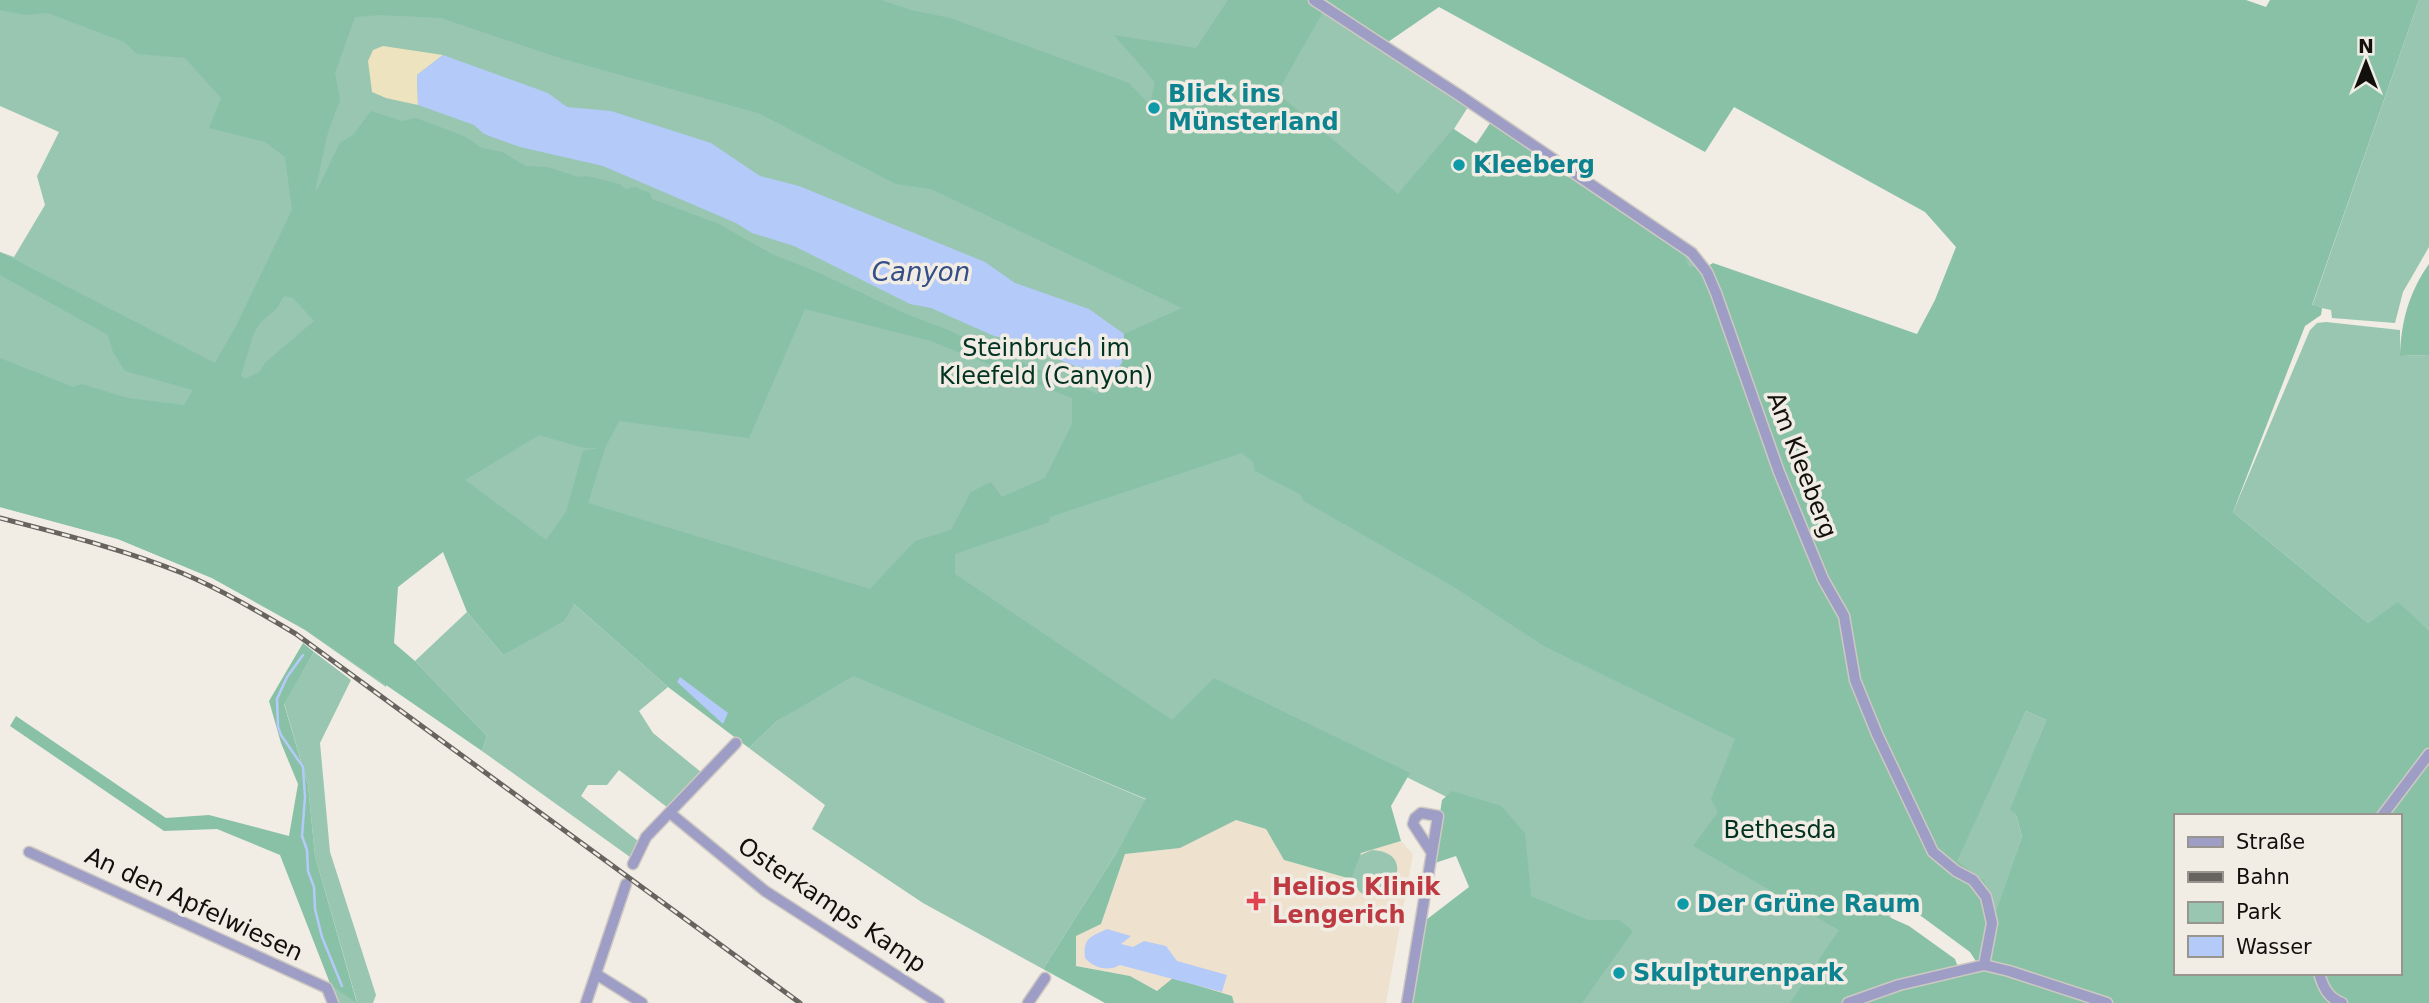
<svg xmlns="http://www.w3.org/2000/svg" width="2429" height="1003" font-family="'DejaVu Sans',sans-serif">
<style>
.medical{fill:#eee1cd}
.green{fill:#98c6b0}
.forest{fill:#89c1a7;fill-rule:evenodd}
.sand{fill:#ede3be}
.water{fill:#b4caf9}
.lines{fill:none;stroke-linecap:round;stroke-linejoin:round}
.stream{stroke:#b4caf9;stroke-width:2.5}
.minor-casing{stroke:#cdc9c2;stroke-width:13}
.minor{stroke:#9e9dc5;stroke-width:10}
.rail-casing{stroke:#67645f;stroke-width:5}
.rail{stroke:#f1ece4;stroke-width:2.5;stroke-dasharray:8;stroke-linecap:butt}
.culture-dot{fill:#0f9aa8;stroke:#f1ece4;stroke-width:2.5}
.health-dot{fill:#e0444e;stroke:#f1ece4;stroke-width:2.5}
.labels{text-anchor:middle;stroke-width:7;stroke-linejoin:round;paint-order:stroke}
.culture-label{font-size:24px;font-weight:bold;fill:#0d838f;stroke:#f1ece4;text-anchor:start}
.park-label{font-size:24px;fill:#032;stroke:#f1ece4}
.street-label{font-size:24px;fill:#12100d;stroke:#f1ece4}
.health-label{font-size:24px;font-weight:bold;fill:#be3a42;stroke:#f1ece4;text-anchor:start}
.water-label{font-size:26px;font-style:italic;fill:#344e87;stroke:#f1ece4}
</style>
<rect width="100%" height="100%" fill="#f1ece4"/>
<path class="medical" d="M1236 820 1266 829 1284 860 1350 879 1360 853 1401 841 1413 854 1386 1003H1234L1232 996 1157 991 1130 976 1076 966V935L1101 924 1125 854 1180 848Z"/>
<path class="green" d="M0 0H1303L1324 10 1468 107 1454 129 1476 144 1491 122 1690 255 1924 849 1890 917 1953 967 1835 1003H1418L1477 889 1469 808 1215 682 1148 798 402 479 386 687 305 630 212 578 118 539 0 507V252L14 257 45 205 37 176 59 132 0 106Z
M2419 0H2429V247L2403 292 2395 323 2332 318 2331 310 2312 306Z
M2326 322 2400 330V356L2429 355V630L2398 603 2368 623 2233 512 2310 330 2317 323Z
M574 604 668 687 639 711 653 733 701 772 668 808 619 770 607 785H588L581 796 638 841 630 857 482 751 487 736 415 661 467 612 503 655Z
M314 652 351 680 320 743 330 852 376 995 373 1003H338L331 986 357 1002 315 856 308 785 284 703Z
M852 675 1147 800 1117 852 1043 969 923 903 812 829 825 805 749 748 776 722Z
M2026 711 2046 720 2011 810 2016 815 2022 836 1996 912 1956 861Z
M1372 850C1431 853 1371 933 1351 877L1358 856Z"/>
<path class="forest" d="M0 0H881L911 10 950 18 1129 83 1150 105 1155 82 1114 35 1196 48 1228 0H1309L1324 10 1277 93 1398 194 1453 129 1477 144 1491 122 1684 253 1689 267 1708 266 1713 263 1917 334 1935 300 1956 247 1925 212 1734 107 1705 152 1439 7 1388 42 1326 0H2246L2266 7 2270 0H2419L2312 305 2322 308 2321 315 2305 326 2233 512 2368 623 2398 602 2429 630V1003H1790L1839 930 1693 846 1718 812 1711 799 1735 739 1544 646 1454 587 1304 501 1300 494 1255 471 1253 462 1242 453 1050 517 1049 522 955 554V574L1172 720 1214 678 1410 773 1391 806 1401 841 1361 853 1351 879 1284 860 1266 829 1236 820 1180 848 1125 854 1101 924 1076 936V966L1130 976 1157 991 1173 978 1232 996 1234 1003H1105L1043 969 1117 852 1146 799 853 676 776 722 749 748 668 687 574 604 564 621 503 655 467 612 443 552 398 587 394 643 415 661 487 736 482 751 306 630 212 578 118 539 0 507V358L73 387 81 384 128 398 184 405 193 390 125 371 113 352 108 335 0 275V252L215 363 236 326 292 210 285 157 265 142 209 128 221 98 185 58 137 54 124 42 48 13 26 15 0 10ZM380 15 441 18 563 59 758 113 896 184 931 189 1182 308 1124 334 1122 363 1099 387 1098 394 986 348 948 330 906 314 817 272 772 254 719 224 652 199 650 193 635 187 626 189 619 184 587 176 578 177 548 167 526 166 502 152 482 148 464 136 416 118 402 121 371 111 354 134 340 143 318 188 315 191 328 132 340 100 335 73 355 17ZM284 296 293 298 314 321 266 362 259 372 245 379 241 376 253 335 260 323 277 308ZM805 309 931 341 1072 398V424L1045 478 1002 497 991 482 971 492 951 530 915 541 870 589 588 503 605 448 619 421 749 438ZM539 435 584 448H598L583 451 566 512 546 540 465 480ZM2026 711 2046 720 2010 810 2016 815 2022 836 1996 911 1984 881 1957 861ZM2175 816H2399V973H2175ZM1887 891 1970 952 1981 969 1960 973 1955 959 1909 926 1882 914 1878 906Z
M2429 264V355L2400 356C2401 322 2409 292 2429 264Z
M303 643 314 652 284 704 308 785 315 856 357 1003 331 986 280 855 217 829 164 831 10 726 16 716 166 818 209 815 289 836 298 784 281 743 269 701Z
M1452 791 1501 806 1525 833 1531 896 1588 920H1619L1633 931 1582 1003H1413L1426 920 1469 887 1456 856 1432 864 1442 800Z"/>
<path class="sand" d="M383 46 443 55 417 75 418 105 386 98 372 92 368 61 373 50Z"/>
<path class="water" d="M443 55 548 93 567 107 611 111 711 143 760 176 799 186 985 262 1015 283 1089 309 1124 334 1122 363 1099 387 1097 377 1090 369 1075 366 1008 339 994 336 931 308 910 304 794 246 752 233 736 223 603 166 520 147 484 134 474 125 418 105 417 75Z
M680 677 728 713 723 724 677 682Z
M1107 929 1131 936 1121 944 1133 947 1144 941 1166 946 1177 961 1227 975 1222 992 1120 965C1108 972 1094 968 1085 958 1083 938 1090 937 1107 929Z"/>
<g class="lines">
<path class="stream" d="M303 655 287 677 277 699 278 727 281 735 303 767 305 797 302 836 307 850 308 871 314 887 315 909 322 937 342 986"/>
<g class="minor-casing">
<path id="minor" d="M1314 0 1459 95 1692 253 1707 272 1716 293 1779 472 1823 579 1844 616 1855 680 1877 734 1933 852 1956 871 1973 880 1986 897 1992 923 1984 965
M670 813 765 891 939 1003
M2382 816 2429 754
M29 852 327 988 333 1003
M633 864 646 837 736 743
M2319 973C2323 987 2328 998 2342 1003
M596 974 642 1003
M586 1003 626 884
M1028 1003 1045 978
M1407 1003 1438 816 1421 813 1415 818 1413 824 1432 853
M1848 1003 1899 985 1984 965 2009 971 2107 1003"/>
</g>
<use href="#minor" class="minor"/>
<g class="rail-casing">
<path id="rail" d="M0 518C61 534 123 549 182 573 222 590 259 612 296 634L800 1003"/>
</g>
<use href="#rail" class="rail"/>
</g>
<g class="culture-dot">
<circle cx="1154" cy="108" r="7"/>
<circle cx="1459" cy="165" r="7"/>
<circle cx="1683" cy="904" r="7"/>
<circle cx="1619" cy="973" r="7"/>
</g>
<path class="health-dot" d="M1252.5 890.5h7v7h7v7h-7v7h-7v-7h-7v-7h7z"/>
<g class="labels">
<g class="culture-label">
<text x="1168" y="102">Blick ins<tspan x="1168" dy="28">Münsterland</tspan></text>
<text x="1473" y="173">Kleeberg</text>
<text x="1697" y="912">Der Grüne Raum</text>
<text x="1633" y="981">Skulpturenpark</text>
</g>
<g class="park-label">
<text x="1046" y="356">Steinbruch im<tspan x="1046" dy="28">Kleefeld (Canyon)</tspan></text>
<text x="1780" y="838">Bethesda</text>
</g>
<g class="street-label">
<text transform="translate(1802 465) rotate(69)" y="8">Am Kleeberg</text>
<text transform="translate(194 904) rotate(25)" y="8">An den Apfelwiesen</text>
<text transform="translate(832 905) rotate(34)" y="8">Osterkamps Kamp</text>
</g>
<g class="health-label">
<text x="1272" y="895">Helios Klinik<tspan x="1272" dy="28">Lengerich</tspan></text>
</g>
<g class="water-label">
<text x="921" y="281">Canyon</text>
</g>
</g>
<rect x="2174" y="814" width="228" height="161" fill="#f1ece4" stroke="#98948e" stroke-width="2"/>
<rect x="2188" y="837" width="35" height="10" fill="#9e9dc5" stroke="#98948e" stroke-width="2"/>
<text x="2236" y="849" font-size="21" fill="#12100d">Straße</text>
<rect x="2188" y="872" width="35" height="10" fill="#67645f" stroke="#98948e" stroke-width="2"/>
<text x="2236" y="884" font-size="21" fill="#12100d">Bahn</text>
<rect x="2188" y="902" width="35" height="21" fill="#98c6b0" stroke="#98948e" stroke-width="2"/>
<text x="2236" y="919" font-size="21" fill="#12100d">Park</text>
<rect x="2188" y="936" width="35" height="21" fill="#b4caf9" stroke="#98948e" stroke-width="2"/>
<text x="2236" y="954" font-size="21" fill="#12100d">Wasser</text>
<g transform="translate(2366 63)" stroke="#f1ece4" stroke-width="5" paint-order="stroke">
<path d="M0-5L12 26L0 18L-12 26Z" fill="#12100d"/>
<text y="-10" font-size="19" font-weight="bold" text-anchor="middle" fill="#12100d">N</text>
</g>
</svg>
